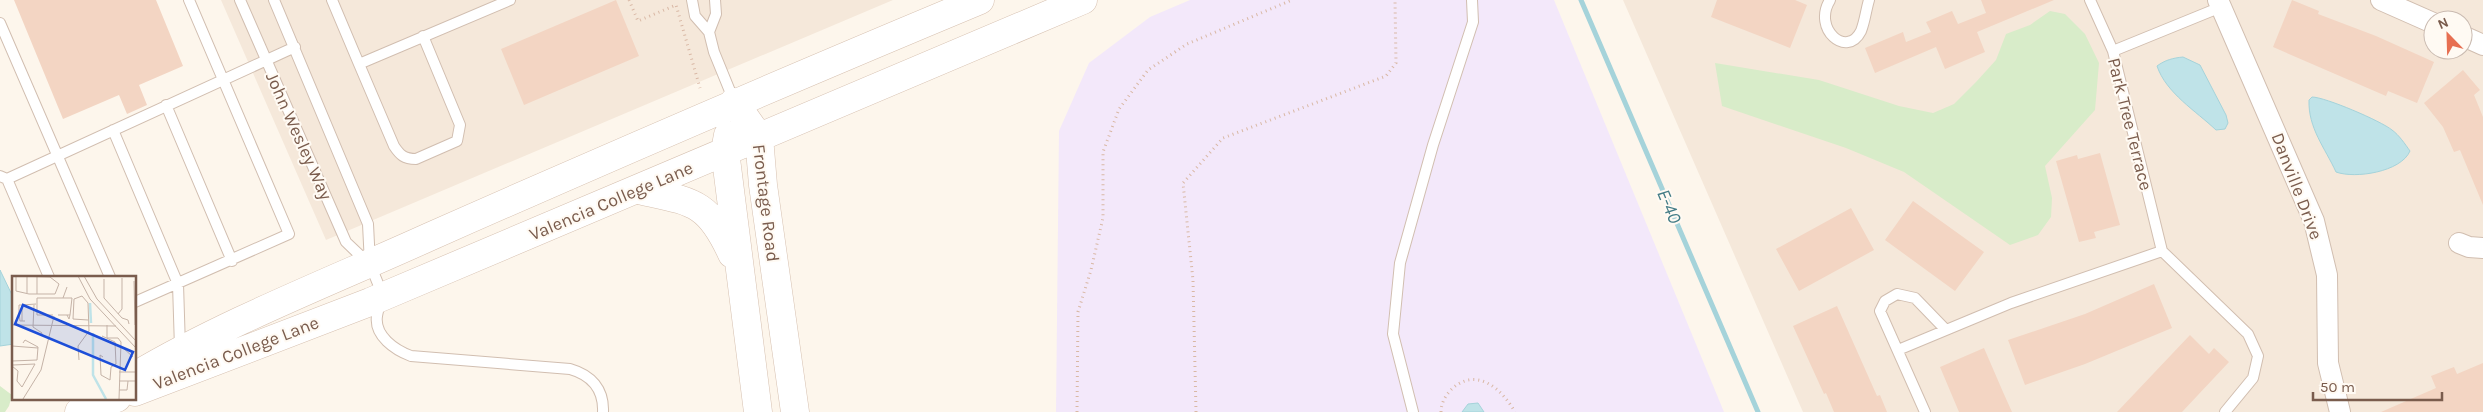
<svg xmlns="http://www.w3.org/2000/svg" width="2483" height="412" font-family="Karla,sans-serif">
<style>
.residential{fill:#f5e8da;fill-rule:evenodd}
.education{fill:#f3e8fa}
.green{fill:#d8ecc9}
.water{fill:#bfe3e8;stroke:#a5d3da}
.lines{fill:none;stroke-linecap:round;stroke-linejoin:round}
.stream{stroke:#a5d3da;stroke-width:5}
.building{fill:#f3d5c3}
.lane-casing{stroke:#d1beb0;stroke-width:12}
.street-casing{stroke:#d1beb0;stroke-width:22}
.secondary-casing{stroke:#d6c0b0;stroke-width:29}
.path{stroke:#d9b8a5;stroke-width:3;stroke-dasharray:1 4;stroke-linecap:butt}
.lane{stroke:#fff;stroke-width:10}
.street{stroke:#fff;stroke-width:20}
.secondary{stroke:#fff;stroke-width:28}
.labels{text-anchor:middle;stroke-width:4;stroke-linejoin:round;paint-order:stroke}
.street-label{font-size:18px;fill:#7a5c4d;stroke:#fffaf3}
.water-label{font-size:19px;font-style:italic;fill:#437c86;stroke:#fffaf3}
.inset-river{fill:none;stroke:#bfe3e8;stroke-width:2.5}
.inset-road{fill:none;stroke:#c5b3a7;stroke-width:1}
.view{fill:#1d4ed8;fill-opacity:0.15;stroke:#1d4ed8;stroke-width:2.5}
.inset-edge{fill:none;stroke:#7a5c4d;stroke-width:2.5}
</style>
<rect width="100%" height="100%" fill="#fdf6ec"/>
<path class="residential" d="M221 0H893L326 240Z
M1623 0H2483V412H1803ZM2433 20H2463V50H2433Z"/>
<path class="education" d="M1190 0H1554L1724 412H1056L1059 131 1089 63 1150 17Z"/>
<path class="green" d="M2050 11 2065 14 2085 34 2099 63 2095 110 2045 166 2052 198 2051 217 2038 235 2010 245 1904 172 1846 148 1722 106 1715 63 1819 80 1899 106 1933 113 1954 104 1976 82 1996 60 2006 34 2030 25Z
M0 386 12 395 9 406 5 412H0Z"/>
<path class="water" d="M2183 57 2200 65 2226 115 2228 123 2225 129 2216 130C2196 111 2166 93 2157 66 2165 60 2173 58 2183 57Z
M2312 97C2325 97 2381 121 2392 130 2399 135 2405 144 2410 151 2401 172 2355 179 2336 172 2325 148 2308 128 2309 100Z
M0 270 14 299V344L0 346Z
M1478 403 1484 412H1462L1468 404Z"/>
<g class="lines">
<path class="stream" d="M1581 0 1758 412"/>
</g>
<path class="building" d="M14 0H156L183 66 139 85 147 105 127 114 119 95 63 119Z
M616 0 639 56 524 105 501 49Z
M1717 0H1795L1807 5 1790 48 1711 17Z
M1981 0H2054L1977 32 1985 52 1945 69 1936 47 1875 73 1865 48 1903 32 1906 42 1931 32 1926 22 1952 11 1958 24 1986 13Z
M2292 0 2319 11 2318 14 2376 36 2434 62 2417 103 2388 91 2386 96 2273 47Z
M2463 70 2480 90 2474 95 2483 117V205L2460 150 2454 152 2443 127 2424 103Z
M2100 153 2120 225 2094 232 2096 238 2079 242 2056 161 2077 155 2078 159Z
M1913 201 1984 252 1955 291 1885 240Z
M1851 208 1874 250 1799 291 1776 249Z
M2154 284 2172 328 2085 364 2025 385 2008 340 2085 314Z
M1837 306 1877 396 1880 395 1887 412H1834L1826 393 1824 394 1793 326Z
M2190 335 2209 354 2214 348 2229 362 2182 412H2117Z
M1984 348 2003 392 2012 412H1959L1940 367Z
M2483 363V412H2381L2436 388 2431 376 2454 367 2457 374Z"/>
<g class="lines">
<g class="lane-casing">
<path id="lane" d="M240 0 346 242 367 262
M274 0 368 224 370 264 383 296C381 302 378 309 377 316 374 336 395 350 411 356L570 369C591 375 604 389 603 412
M332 0 359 64 510 0
M692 0 695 16 709 32 714 52 734 101
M1830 0C1812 29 1847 59 1861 31 1865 21 1866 10 1869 0
M2090 0 2113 51 2162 251 2248 334 2258 356 2253 378 2225 412
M0 23 110 277
M709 32 716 14 715 0
M2113 51 2221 7
M359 64 394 146C400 155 404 159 416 159L457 141 460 125 423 36
M166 105 232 261
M113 130 178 284 180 348
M0 176 7 179 49 277
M7 179 295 47
M135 302 289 234 189 0
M1898 350 2011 303 2162 251
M1413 412 1393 334 1400 263 1433 145 1473 22 1472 0
M1925 412 1880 311 1885 301 1897 294 1915 298 1945 329"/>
</g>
<g class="street-casing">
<path id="street" d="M2218 0 2314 221 2327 275 2328 363 2340 412
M2381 0 2433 23
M2463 36 2483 45
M2459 243 2469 247 2483 248"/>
</g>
<g class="secondary-casing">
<path id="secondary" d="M734 102 759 137 763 185 795 412
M728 135 725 151 758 412
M639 190C693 202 708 201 732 254
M135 376C226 322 332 281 429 237 612 156 795 77 980 0
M135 392 370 302 1083 0
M79 412 117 398"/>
</g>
<path class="path" d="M629 0 638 21 676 5 700 88
M1077 412 1078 312 1091 270 1103 218V152L1119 109 1148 70 1187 44 1292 0
M1196 412 1193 280 1183 183 1223 138 1386 76 1396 63 1395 0
M1441 412C1441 403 1446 394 1453 388 1477 367 1502 389 1515 412"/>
<use href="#lane" class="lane"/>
<use href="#street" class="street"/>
<use href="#secondary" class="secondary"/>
</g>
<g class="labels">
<g class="street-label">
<text transform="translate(2130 124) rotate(76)" y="6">Park Tree Terrace</text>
<text transform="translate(299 136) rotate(66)" y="6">John Wesley Way</text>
<text transform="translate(2297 186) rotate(69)" y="6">Danville Drive</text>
<text transform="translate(611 201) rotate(-23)" y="6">Valencia College Lane</text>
<text transform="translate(766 203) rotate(83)" y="6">Frontage Road</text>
<text transform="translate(236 353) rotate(-21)" y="6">Valencia College Lane</text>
</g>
<g class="water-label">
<text transform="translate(1670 206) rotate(67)" y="7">E-40</text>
</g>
</g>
<g transform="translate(12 276)">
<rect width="124" height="124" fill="#fdf6ec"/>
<path class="inset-river" d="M78 27 79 47M81 57V99L94 123"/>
<path class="inset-road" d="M4 0 38 1 47 8 43 18H17L4 15ZM15 0V17M25 0V18M66 0 78 23 124 72M72 0 85 23 124 65M92 3V22L110 42 116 44 117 48M122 5 123 49M55 11 51 22H60L58 39M10 29H7V36L8 45H10M22 29 21 51 30 57 29 60M106 38 110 33V2M41 39H25V22H51M46 39H58L57 43 55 39M13 45H10V29L24 28M0 49 104 50M95 49V62H106L109 66 107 123M0 52V79M90 60 103 66 104 88 99 91 98 104 89 99 88 79 91 81M0 70 26 72M109 70 121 81M67 84 66 70 77 55 76 27 70 20 62 23 61 43 76 44M0 85 25 84 26 71 13 64 11 67M0 90 6 95 5 105 10 111 23 88 1 89M107 96H124M107 105H124M107 114H115L116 105M11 123 29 94 42 40"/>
<path class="view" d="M11 29 121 76 113 94 3 48Z"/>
<rect width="124" height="124" class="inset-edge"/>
</g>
<g transform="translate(2448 35) rotate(337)"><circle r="24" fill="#fffaf3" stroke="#cabbb1"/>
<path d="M0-4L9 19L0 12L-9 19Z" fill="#e76f51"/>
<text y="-8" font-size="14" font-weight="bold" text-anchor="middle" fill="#7a5c4d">N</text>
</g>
<path d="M2313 392v8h129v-8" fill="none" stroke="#7a5c4d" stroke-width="2.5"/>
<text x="2320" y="392" font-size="15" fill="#7a5c4d" stroke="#fffaf3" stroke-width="4" paint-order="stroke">50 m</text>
</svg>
